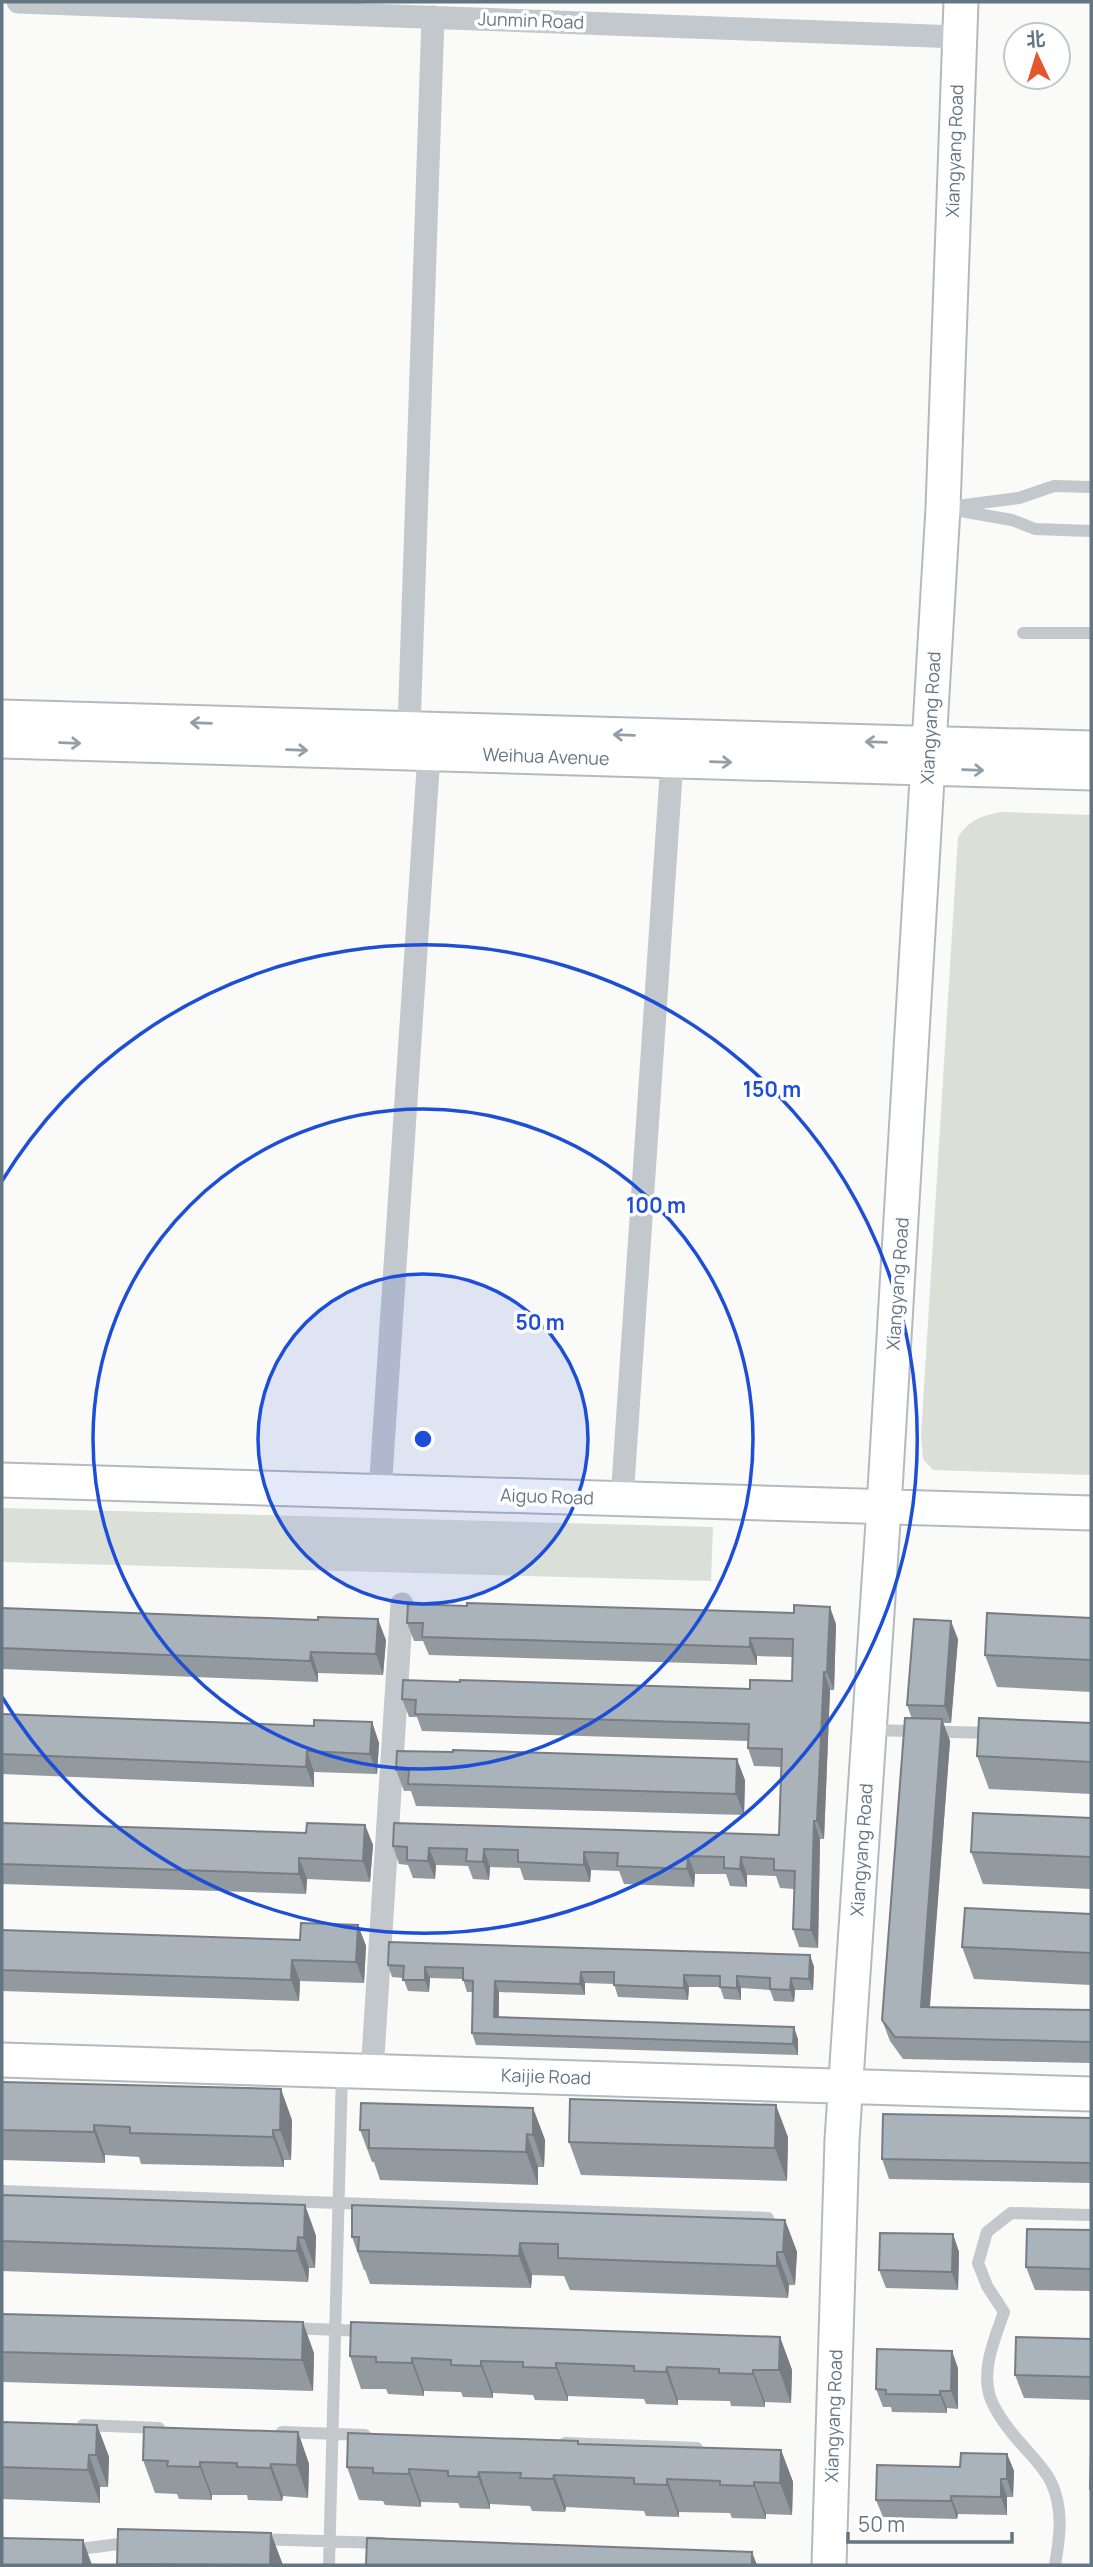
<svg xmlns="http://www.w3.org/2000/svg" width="1093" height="2567" font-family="Manrope,'Noto Sans SC',sans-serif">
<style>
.green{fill:#dadfd7}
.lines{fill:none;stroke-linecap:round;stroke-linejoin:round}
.secondary-casing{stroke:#b3babf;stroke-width:37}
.lane{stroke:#c3c8cc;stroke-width:12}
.street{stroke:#c3c8cc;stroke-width:23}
.secondary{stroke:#fff;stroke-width:33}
.wall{fill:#929a9f}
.shaded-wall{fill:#777d82}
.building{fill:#aab3b9;stroke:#777d82;stroke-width:2}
.oneway{stroke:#939fa8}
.ring{fill:none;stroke:#1d4ed8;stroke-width:3.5}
.labels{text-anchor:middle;stroke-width:7;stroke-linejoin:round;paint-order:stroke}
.street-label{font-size:18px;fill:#657683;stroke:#fff}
.centre{fill:#1d4ed8;stroke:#fff;stroke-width:3.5}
.ring-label{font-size:21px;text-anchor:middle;font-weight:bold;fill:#1d4ed8;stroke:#fff;stroke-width:7;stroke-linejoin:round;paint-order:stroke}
</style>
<rect width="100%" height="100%" fill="#fafaf8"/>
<path class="green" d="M1001 812 1091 815V1475L933 1470 923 1459 921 1436 958 837C969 820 981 816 1001 812Z
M2 1508 713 1527 711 1581 2 1562Z"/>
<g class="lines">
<g class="secondary-casing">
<path id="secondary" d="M2 717 1091 748
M2 741 1091 773
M2 1480 1091 1513
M2 2060 1091 2094
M829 2565 842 2140 884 1507 943 508 961 2"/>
</g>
<path class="lane" d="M957 506 1019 498 1054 486 1091 487
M943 508 1012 520 1035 529 1091 531
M1023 633H1091
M870 1730 992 1733
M2 2191 768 2218
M289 2328 365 2331
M83 2425 159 2428
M282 2432 365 2435
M565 2443 697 2448
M257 2539 382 2543
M72 2550 134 2542
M329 2565 342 2072
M1055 2565C1060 2537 1064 2507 1050 2480 1042 2465 1027 2451 1016 2438 1006 2426 995 2411 990 2397 981 2369 995 2338 1004 2312L987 2286 978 2263 987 2232 1011 2213 1091 2215"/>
<path class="street" d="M18 2 959 37
M409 729 433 17
M380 1492 429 754
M622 1499 672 761
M372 2072 402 1604"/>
<use href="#secondary" class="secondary"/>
</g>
<path class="wall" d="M2 1608 386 1640 383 1675 318 1673V1682L2 1669Z
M1091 1618V1692L997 1687 985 1655Z
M407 1623 836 1624 834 1690H830L824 1839H820L818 1948 799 1947 793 1929 794 1889 780 1888 776 1876 747 1875V1887L730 1886 726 1874H695L694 1887 624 1884 619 1871 591 1870 590 1882 524 1880 520 1868 490 1867 489 1880 473 1879 468 1866 436 1865 435 1879 413 1878 408 1865 399 1864 393 1846 779 1835 781 1767 754 1766 748 1748V1741L422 1731 417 1717H409L402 1699 460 1682 750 1689 792 1681V1657L757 1656V1665L429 1655 423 1641H414Z
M958 1639 951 1723H943L950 1741 930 2007 1091 2010V2063L903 2059 890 2041 882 2020 912 1719 907 1705Z
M2 1714 314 1726 372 1722 379 1743 377 1774 314 1772V1787L2 1774Z
M1091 1723V1794L989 1789 977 1756Z
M396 1770 745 1780 744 1815 416 1806 411 1791H404Z
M1091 1818V1889L983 1884 971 1852Z
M2 1823 306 1833 365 1825 373 1845 370 1882 307 1879 306 1894 2 1884Z
M1091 1914V1985L974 1979 962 1947Z
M358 1925 366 1946 364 1983 300 1981 299 2001 2 1991V1930L300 1940Z
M810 1955 814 1967 813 1990H795L794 2002 774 2001 770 1990 741 1988V2000L724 1999 720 1987H689L688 2000 618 1997 614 1984 585 1983V1995L499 1992V2017L798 2039V2055L476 2045 472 2033 473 1992H467L463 1979 430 1978 429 1992 408 1991 403 1978 392 1977 388 1965Z
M2 2082 292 2120 291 2160H284V2167L141 2164 139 2157 105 2155V2163L2 2160Z
M533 2108 545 2140 544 2167H538V2185L380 2180 374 2162H372L360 2130Z
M1091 2118V2183L889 2179 882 2159Z
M788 2137 787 2181 581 2175 569 2142Z
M2 2195 305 2205 316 2236 315 2268H309L308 2282 2 2271Z
M785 2220 797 2252 795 2285H789L788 2298 570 2290 564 2276 532 2275 531 2288 370 2284 365 2270H364L352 2237Z
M1091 2230V2291L1035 2290 1026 2267Z
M953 2234 959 2252 958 2290 886 2288 879 2270Z
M2 2314 314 2353 313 2391 2 2382Z
M780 2337 792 2370 791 2403 765 2402V2407L731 2406 730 2401 678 2400V2405L646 2404 644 2399 568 2396V2401L535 2400 533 2395 493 2393V2398L463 2397 461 2392 424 2391V2396L388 2394 386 2389H361L350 2356Z
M1091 2339V2400L1024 2398 1015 2375Z
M958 2368V2409L947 2408V2413L892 2412 891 2407H883L876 2389Z
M2 2422 97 2425 109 2457 108 2487H100V2503L2 2499Z
M298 2432 309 2464 308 2498 283 2496 282 2501 248 2500 247 2495H212V2500L179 2499 177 2494 155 2493 143 2460Z
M578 2441 579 2444 781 2450 793 2482 792 2515 766 2514V2519L732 2518 730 2513 679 2512V2517L646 2516 644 2511 566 2507 565 2512 532 2511 530 2506 490 2504V2509L460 2508 458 2503 421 2502V2507L385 2505 383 2501 359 2500 347 2467Z
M1007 2454 1014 2471 1013 2497H1007V2515L958 2514 957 2519 883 2517 876 2500 960 2467Z"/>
<path class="shaded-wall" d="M830 1607 836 1624 834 1690 827 1672Z
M378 1619 386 1640 383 1675 376 1654Z
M951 1621 958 1639 951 1723 945 1706Z
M750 1638 757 1656V1665L750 1647Z
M311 1652 318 1673V1682L310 1661Z
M824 1672 830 1690 824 1839 817 1821Z
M942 1719 950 1741 928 2028 921 2007Z
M372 1722 379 1743 377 1774 370 1754Z
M307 1751 314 1772V1787L306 1767Z
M737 1759 745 1780 744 1815 736 1794Z
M814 1821 820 1839 818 1948 811 1930Z
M365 1825 373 1845 370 1882 363 1861Z
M429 1848 436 1865 435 1879 428 1861Z
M484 1849 490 1867 489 1880 483 1862Z
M584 1852 591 1870 590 1882 584 1865Z
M688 1856 695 1874 694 1887 687 1869Z
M741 1857 747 1875V1887L740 1869Z
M299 1858 307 1879 306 1894 299 1874Z
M358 1925 366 1946 364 1983 356 1962Z
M810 1955 814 1967 813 1990 809 1979Z
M292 1960 300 1981 299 2001 291 1980Z
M425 1967 430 1978 429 1992 425 1980Z
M581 1972 585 1983V1995L580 1984Z
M684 1975 689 1987 688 2000 684 1988Z
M737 1976 741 1988V2000L737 1988Z
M791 1978 795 1990 794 2002 790 1990Z
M495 1981 499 1992 498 2029 494 2017Z
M794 2027 798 2039V2055L793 2044Z
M281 2089 292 2120 291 2160 280 2130Z
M776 2105 788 2137 787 2181 775 2148Z
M533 2108 545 2140 544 2167 533 2135Z
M94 2125 105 2155V2163L94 2132Z
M273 2130 284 2160V2167L273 2137Z
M527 2134 538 2167V2185L526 2152Z
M305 2205 316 2236 315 2268 304 2238Z
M785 2220 797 2252 795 2285 783 2252Z
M953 2234 959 2252 958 2290 952 2272Z
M298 2237 309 2268 308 2282 297 2251Z
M520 2243 532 2275 531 2288 519 2256Z
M777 2252 789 2285 788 2298 777 2266Z
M303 2322 314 2353 313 2391 302 2360Z
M780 2337 792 2370 791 2403 779 2370Z
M952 2351 958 2368V2409L951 2391Z
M412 2358 424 2391V2396L412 2363Z
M481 2361 493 2393V2398L481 2366Z
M556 2363 568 2396V2401L556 2368Z
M667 2367 678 2400V2405L666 2372Z
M753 2370 765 2402V2407L753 2374Z
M940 2391 947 2408V2413L940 2395Z
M97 2425 109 2457 108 2487 96 2455Z
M298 2432 309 2464 308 2498 297 2465Z
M781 2450 793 2482 792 2515 780 2483Z
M1007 2454 1014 2471 1013 2497 1007 2479Z
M89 2455 100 2487V2503L88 2470Z
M200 2462 212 2495V2500L200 2467Z
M271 2464 283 2496 282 2501 270 2468Z
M409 2469 421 2502V2507L409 2474Z
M479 2472 490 2504V2509L478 2477Z
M554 2475 566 2507 565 2512 553 2479Z
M667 2479 679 2512V2517L667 2485Z
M1001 2479 1007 2497V2515L1001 2497Z
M754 2482 766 2514V2519L754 2486Z
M951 2496 958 2514 957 2519 951 2501Z
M271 2533 283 2565H270Z
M83 2540 92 2565H83Z
M752 2552 757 2565H752Z"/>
<path class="building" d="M467 1603 794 1613V1605L830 1607 827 1672H824L817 1821H814L811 1930 793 1929 795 1871 774 1870V1859L741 1857 740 1869 724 1868V1857L688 1856 687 1869 617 1866 618 1853 584 1852V1865L518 1862V1850L484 1849 483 1862 466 1861 467 1849 429 1848 428 1861 407 1860V1847L393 1846 394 1823 779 1835 782 1749 748 1748 749 1724 415 1714 416 1700 402 1699 403 1680 460 1682V1680L750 1689V1680L792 1681 793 1639 750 1638V1647L422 1637 423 1623H407L408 1604 467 1606Z
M2 1608 318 1620V1617L378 1619 376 1654 311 1652 310 1661 2 1648Z
M987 1613 1091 1618V1660L985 1655Z
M914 1619 951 1621 945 1706 907 1705Z
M2 1714 314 1726V1720L372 1722 370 1754 307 1751 306 1767 2 1754Z
M905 1718 942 1719 921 2007 1091 2010V2042L895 2037 882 2020Z
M979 1718 1091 1723V1762L977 1756Z
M453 1750 737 1759 736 1794 408 1784 409 1770H396L397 1751 453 1752Z
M973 1813 1091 1818V1857L971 1852Z
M2 1823 306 1833 307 1823 365 1825 363 1861 299 1858V1874L2 1864Z
M965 1908 1091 1914V1953L962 1947Z
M301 1923 358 1925 356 1962 292 1960 291 1980 2 1970V1930L300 1940Z
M389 1942 810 1955 809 1979 791 1978 790 1990 770 1989V1978L737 1976V1988L720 1987V1976L684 1975V1988L614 1985V1972H581L580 1984 495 1981 494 2017 794 2027 793 2044 472 2033 473 1981 463 1980V1968L425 1967V1980H403L404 1966 388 1965Z
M2 2082 281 2089 280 2130H273V2137L130 2133V2127L94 2125V2132L2 2130Z
M570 2099 776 2105 775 2148 569 2142Z
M361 2103 533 2108V2135L527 2134 526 2152 369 2148V2130H360Z
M883 2114 1091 2118V2163L882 2159Z
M2 2195 305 2205 304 2238 298 2237 297 2251 2 2241Z
M352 2205 785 2220 783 2252H777V2266L558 2258V2244L520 2243 519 2256 358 2251 359 2237H352Z
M1027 2229 1091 2230V2269L1026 2267Z
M880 2233 953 2234 952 2272 879 2270Z
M2 2314 303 2322 302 2360 2 2352Z
M351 2322 780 2337 779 2370H753V2374L719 2373V2369L667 2367 666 2372 634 2371V2366L556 2363V2368L523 2367V2362L481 2361V2366L451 2365V2360L412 2358V2363L376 2362V2357L350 2356Z
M1016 2337 1091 2339V2377L1015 2375Z
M877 2349 952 2351 951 2391H940V2395L886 2394V2390L876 2389Z
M2 2422 97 2425 96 2455H89L88 2470 2 2467Z
M144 2427 298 2432 297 2465 271 2464 270 2468 237 2467V2463L200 2462V2467L167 2466 168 2461 143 2460Z
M348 2433 578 2441V2444L781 2450 780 2483 754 2482V2486L720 2485V2481L667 2479V2485L634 2484V2478L554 2475 553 2479 520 2478 521 2473 479 2472 478 2477 448 2476V2471L409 2469V2474L373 2473V2468L347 2467Z
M1091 2450V2489H1090Z
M961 2453 1007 2454V2479H1001V2497L951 2496V2501L876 2500 877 2465 960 2467Z
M118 2529 271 2533 270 2565 117 2564Z
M2 2538 83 2540V2565H2Z
M367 2538 752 2552V2565H366Z"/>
<defs><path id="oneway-shaft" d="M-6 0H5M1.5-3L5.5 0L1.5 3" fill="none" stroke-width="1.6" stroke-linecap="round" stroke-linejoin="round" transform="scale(1.75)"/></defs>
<g class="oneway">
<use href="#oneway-shaft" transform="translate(201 723) rotate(-178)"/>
<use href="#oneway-shaft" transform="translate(624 735) rotate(-178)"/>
<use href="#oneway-shaft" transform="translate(876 742) rotate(-178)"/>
<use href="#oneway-shaft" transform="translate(70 743) rotate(2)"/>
<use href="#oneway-shaft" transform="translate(297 750) rotate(2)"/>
<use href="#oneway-shaft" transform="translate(721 762) rotate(2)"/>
<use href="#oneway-shaft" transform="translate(973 770) rotate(2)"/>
</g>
<circle cx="423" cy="1439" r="165" fill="#1d4ed8" fill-opacity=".12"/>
<g class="ring">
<circle cx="423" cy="1439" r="165"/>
<circle cx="423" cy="1439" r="330"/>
<path d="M2 1181A494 494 0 1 1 2 1697"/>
</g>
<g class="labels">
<g class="street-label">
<text transform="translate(531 21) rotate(2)" y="6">Junmin Road</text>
<text transform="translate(955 151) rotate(-88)" y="6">Xiangyang Road</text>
<text transform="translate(931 718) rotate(-87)" y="6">Xiangyang Road</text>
<text transform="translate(546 757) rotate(2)" y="6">Weihua Avenue</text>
<text transform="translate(898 1284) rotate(-86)" y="6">Xiangyang Road</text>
<text transform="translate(547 1497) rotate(2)" y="6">Aiguo Road</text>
<text transform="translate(862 1850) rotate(-86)" y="6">Xiangyang Road</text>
<text transform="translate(546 2077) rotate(2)" y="6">Kaijie Road</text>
<text transform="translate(834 2416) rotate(-88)" y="6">Xiangyang Road</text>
</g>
</g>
<circle cx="423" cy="1439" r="10" class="centre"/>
<g class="ring-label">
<text x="772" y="1097">150 m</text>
<text x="656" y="1213">100 m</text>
<text x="540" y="1330">50 m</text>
</g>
<rect width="1093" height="2567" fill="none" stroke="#657683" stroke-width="7"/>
<g transform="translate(1037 56) rotate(356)"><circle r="33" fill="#ffffff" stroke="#c1c8cd" stroke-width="2"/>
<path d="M0-5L12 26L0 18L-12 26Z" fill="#e4572e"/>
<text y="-10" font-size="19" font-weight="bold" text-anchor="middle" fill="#657683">北</text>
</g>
<path d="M848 2532v10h164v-10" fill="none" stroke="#657683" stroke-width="3.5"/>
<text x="858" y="2532" font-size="21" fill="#657683" stroke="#ffffff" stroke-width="5" paint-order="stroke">50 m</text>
</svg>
